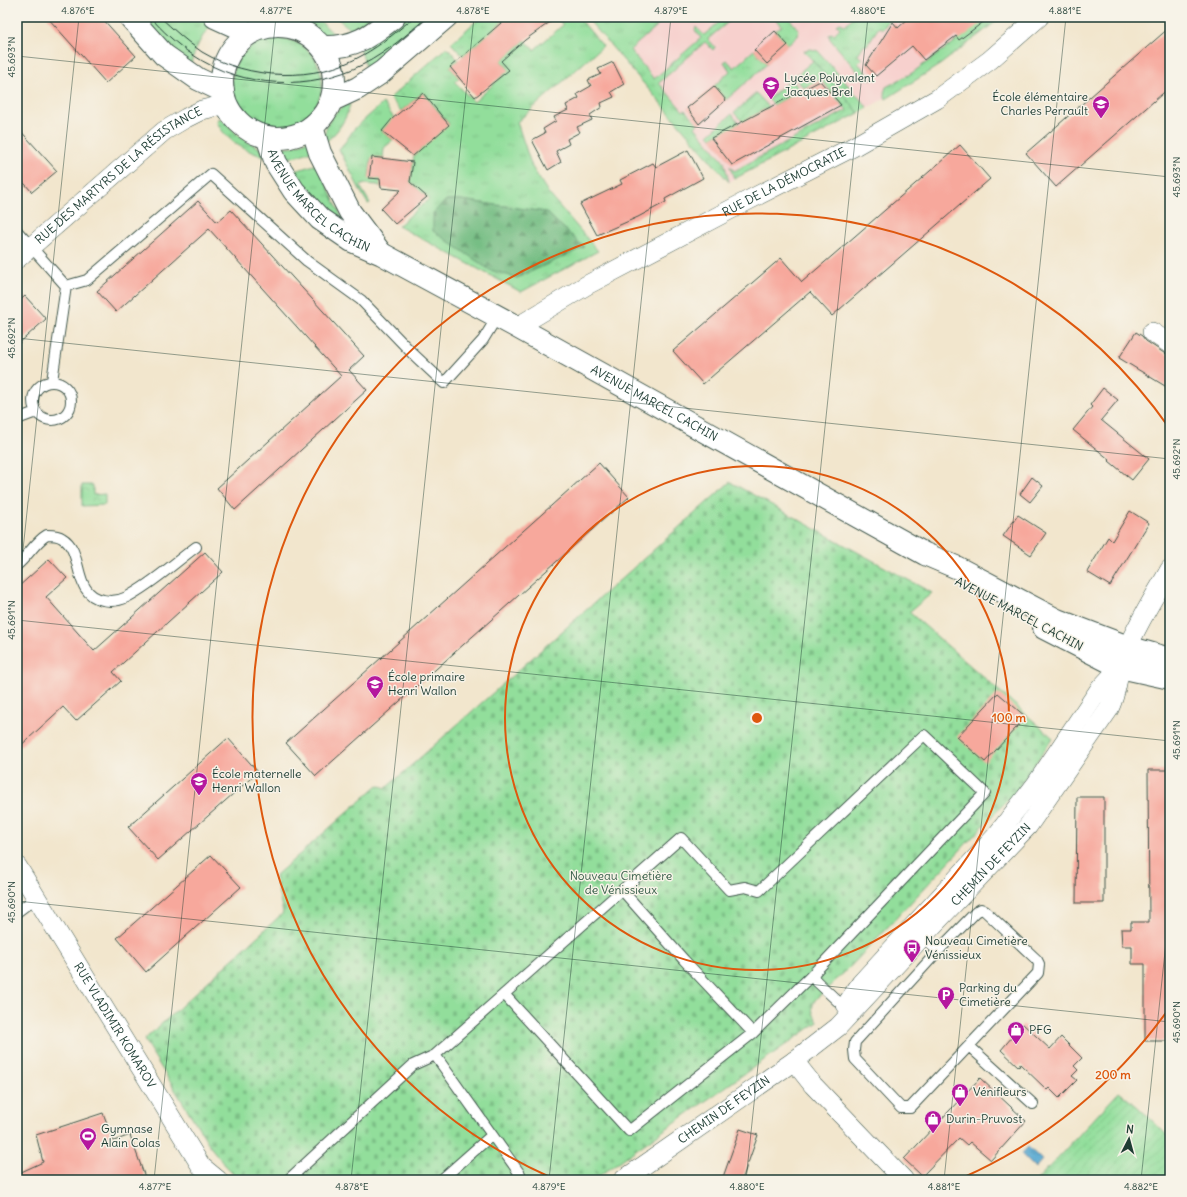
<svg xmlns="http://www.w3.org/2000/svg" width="1187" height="1197" font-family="Delius,sans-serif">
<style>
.built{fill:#f7d0cd}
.grass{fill:url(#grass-tufts);stroke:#588e68;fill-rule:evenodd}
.forest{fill:url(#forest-firs);stroke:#4a7d5c}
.cemetery{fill:url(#cemetery-stones);stroke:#588e68}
.park{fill:url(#park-crowns);stroke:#588e68}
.garden{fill:url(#garden-furrows);stroke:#588e68}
.water{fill:url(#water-waves);stroke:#3a7282}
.building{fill:#f7a89c}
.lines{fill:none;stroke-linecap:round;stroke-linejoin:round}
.service-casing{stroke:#3f564b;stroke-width:12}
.minor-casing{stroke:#3f564b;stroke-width:20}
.tertiary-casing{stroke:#3f564b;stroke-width:24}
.service{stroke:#fff;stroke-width:10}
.minor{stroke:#fff;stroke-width:19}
.tertiary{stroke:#fff;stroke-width:22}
.tram{stroke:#1f3d34;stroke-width:1}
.ticks{fill:none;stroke:#1f3d34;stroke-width:1;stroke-opacity:0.45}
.ring{fill:none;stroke:#de580e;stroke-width:2}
.labels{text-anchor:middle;stroke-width:3;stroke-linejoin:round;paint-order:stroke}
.poi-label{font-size:12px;fill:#1f3d34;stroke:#f7f3e8;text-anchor:start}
.street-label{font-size:12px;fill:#1f3d34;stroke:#f7f3e8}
.park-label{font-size:12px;fill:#365d49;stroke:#f7f3e8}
.centre{fill:#de580e;stroke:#f7f3e8;stroke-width:2}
.ring-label{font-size:12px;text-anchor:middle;font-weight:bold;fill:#de580e;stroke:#f7f3e8;stroke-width:3;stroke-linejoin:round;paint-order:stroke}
.neatline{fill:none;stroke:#1f3d34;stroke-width:1.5}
.ticks-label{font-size:10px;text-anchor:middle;fill:#1f3d34}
</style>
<defs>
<pattern id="grass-tufts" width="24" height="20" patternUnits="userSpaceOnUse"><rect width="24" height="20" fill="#92de9b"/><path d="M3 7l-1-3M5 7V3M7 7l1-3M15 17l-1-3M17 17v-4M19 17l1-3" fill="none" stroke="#7dbf86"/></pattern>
<pattern id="forest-firs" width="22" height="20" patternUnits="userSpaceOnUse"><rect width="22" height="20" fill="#75bd83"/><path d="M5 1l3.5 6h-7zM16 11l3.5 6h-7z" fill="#5f9b6c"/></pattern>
<pattern id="cemetery-stones" width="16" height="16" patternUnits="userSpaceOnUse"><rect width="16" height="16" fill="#92de9b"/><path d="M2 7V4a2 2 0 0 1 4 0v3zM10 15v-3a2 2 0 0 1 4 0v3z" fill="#7dbf86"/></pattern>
<pattern id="park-crowns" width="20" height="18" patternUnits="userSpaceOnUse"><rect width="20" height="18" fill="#92de9b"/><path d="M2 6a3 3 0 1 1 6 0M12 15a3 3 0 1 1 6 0" fill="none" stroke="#7dbf86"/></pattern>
<pattern id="garden-furrows" width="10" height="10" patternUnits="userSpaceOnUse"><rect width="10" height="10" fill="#92de9b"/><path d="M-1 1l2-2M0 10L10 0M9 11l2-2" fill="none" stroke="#7dbf86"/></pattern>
<pattern id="water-waves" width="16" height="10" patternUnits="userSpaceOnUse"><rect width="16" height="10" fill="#56a8d1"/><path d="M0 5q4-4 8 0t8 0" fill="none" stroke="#478aaa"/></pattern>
</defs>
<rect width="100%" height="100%" fill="#f7f3e8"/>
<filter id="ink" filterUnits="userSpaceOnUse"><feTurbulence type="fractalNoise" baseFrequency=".025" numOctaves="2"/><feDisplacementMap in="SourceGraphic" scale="8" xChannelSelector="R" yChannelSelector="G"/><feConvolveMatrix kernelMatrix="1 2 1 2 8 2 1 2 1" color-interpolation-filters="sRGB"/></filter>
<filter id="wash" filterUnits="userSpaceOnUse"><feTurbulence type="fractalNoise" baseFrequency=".012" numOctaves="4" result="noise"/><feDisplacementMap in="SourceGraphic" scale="16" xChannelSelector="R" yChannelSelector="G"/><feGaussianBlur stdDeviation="0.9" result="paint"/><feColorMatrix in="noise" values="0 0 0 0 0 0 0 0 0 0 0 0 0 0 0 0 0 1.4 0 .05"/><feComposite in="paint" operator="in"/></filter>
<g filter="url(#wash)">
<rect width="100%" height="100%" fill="#f2e6cd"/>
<path class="built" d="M638 17H1002L941 64 895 93 729 182 609 43Z"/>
<path class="grass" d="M136 17H199L212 24C200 38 195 49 190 67Z
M303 17H313L319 20 340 40C325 37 310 32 303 17Z
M336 17H370C351 31 354 33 336 17Z
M403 17H437L367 75 365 64 360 48Z
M481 17H508L463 56 451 43Z
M556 17H578L603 46 517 122 532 167 549 194 598 251 521 292 398 226 429 199 410 182 414 155 449 124 423 93 401 111 390 98 447 47 458 60 450 67 459 78 455 82 474 102 509 70 501 61 525 40 534 50 563 25ZM446 200H461L546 212 584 247 517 278Z
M586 17H667L630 50 654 79 701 38 695 30 696 27 704 35 725 17H734L708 39 715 47 713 50 705 42 659 83 683 111 685 110 698 124 695 127 724 162 729 182Z
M775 17H788L799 30 798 36 788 45 775 31 782 26Z
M853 17H891L883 29 879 27 867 45 863 46 858 55 862 59 858 63 872 79 863 78 830 39 829 35 831 33 834 34 840 28 837 25 840 23 845 25Z
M989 17H1002L941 64 886 99 884 93 886 87 912 73Z
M232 83a45 45 0 1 1 90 0a45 45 0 1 1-90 0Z
M811 49 818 51 868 108 859 113 804 51Z
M754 50 767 64 726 100 714 86 730 71 724 62 727 60 734 68Z
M383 103 394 118 382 131 393 140 384 148 383 159 371 158 369 178 382 179 381 187 378 185 365 184 360 186 370 203 368 204 362 194 339 149 346 141 354 129Z
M349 104 350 105C346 120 337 134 324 143 323 128 334 109 349 104Z
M218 118 223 120 240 137 261 149 264 157C243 149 229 143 217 123Z
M309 140 313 150 301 155 284 159 279 148 295 146Z
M317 164 344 222 340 225 288 171 298 170Z"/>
<path class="forest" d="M446 200H461L546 212 584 247 517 278 490 270 433 231V213Z"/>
<path class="cemetery" d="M730 482 932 593 909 612 1053 738 1016 791 849 968 815 1000C810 1009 813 1014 818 1022L593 1180H240L226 1166 212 1149 144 1040 283 913 275 876 378 785 386 788Z"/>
<path class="park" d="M82 485H93V495L105 494V505L82 506Z"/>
<path class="garden" d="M813 61 859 113 734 179 730 166 734 171 847 110 820 79 804 88 794 77Z
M791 79 801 91 774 105 768 99Z
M756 93 769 107 743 122 734 113Z
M732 114 739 124 711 138 708 135Z
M1119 1092 1138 1107 1170 1138V1180H1037Z"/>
<path class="water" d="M1028 1147 1042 1160 1035 1168 1021 1154Z"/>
<g id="blocks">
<path class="building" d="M47 17H101L136 56 106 83Z
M508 17H557L525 40 501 61 509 70 475 97 450 67Z
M910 17H990L959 40 956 36 924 60 912 46 876 76 866 65 893 22 898 28Z
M1170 27V87L1056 187 1026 153Z
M775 31 788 45 767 64 754 50Z
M613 62 624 84 611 92 614 97 601 103 602 107 590 115 592 120 577 127 580 132 567 139 569 144 556 151 561 162 548 170 532 140 545 133 543 129 556 121 554 117 568 110 566 105 579 98 577 94 591 86 588 80 601 74 598 69Z
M820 81 841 105 732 165 711 138Z
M714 86 726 100 699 124 687 108Z
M423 93 449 125 413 156 382 131 392 119Z
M17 127 57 171 32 192 17 175Z
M960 145 990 179 832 316 810 292 703 384 673 351 781 258 802 282Z
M688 150 703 178 665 199 666 202 638 217 597 235 580 204 622 184 620 180 653 163 656 167Z
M372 157 413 162 410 182 427 197 395 224 381 209 401 190 381 188 380 179 369 178Z
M198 201 217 222 231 210 364 356 349 370 367 390 235 510 217 488 341 376 209 229 116 312 97 291Z
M25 296 46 319 17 345V303Z
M1136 332 1142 336 1146 341 1164 353 1170 355V389L1119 358Z
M1103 388 1118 400 1101 420 1149 459 1132 480 1109 461 1110 460 1073 430 1092 407 1090 405Z
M599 463 629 497 316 776 286 743Z
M1032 477 1043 486 1030 502 1020 494Z
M1130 511 1149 523 1110 586 1087 572 1108 537 1112 541Z
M1018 515 1046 533 1031 555 1003 536Z
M205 552 223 572 113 672 121 681 76 721 63 707 17 749V588L49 559 67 578 46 597 94 651Z
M998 693 1026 717 985 762 957 737Z
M228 738 258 772 158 860 128 827Z
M1148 770H1170V1041H1145V964H1132V946H1122L1121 929H1131V922H1149Z
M1077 797H1104V903H1076Z
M211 855 241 887 146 972 117 938Z
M1023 1024 1050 1049 1061 1037 1082 1058 1074 1066 1078 1070 1072 1076 1077 1080 1059 1098 1049 1088 1047 1090 1020 1064 1019 1067 1001 1050Z
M980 1078 1026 1121 991 1160 970 1142 967 1145 959 1138 922 1176 904 1159Z
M103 1113 114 1141 130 1135 146 1180H17V1174L43 1162 36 1135Z
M740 1129 758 1135 742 1180H722Z"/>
</g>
</g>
<g filter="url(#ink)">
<use href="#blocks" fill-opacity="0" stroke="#3f564b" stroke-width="1"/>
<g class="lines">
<g class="service-casing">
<path id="service" d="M297 17 303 32
M265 28 275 17
M17 231 66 286
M66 286 87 280 211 174 307 261 361 300 412 353 444 383 483 340 497 317
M52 381 66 286
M33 401a19 19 0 1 1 38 0a19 19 0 1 1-38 0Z
M17 419 36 412
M17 565C28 556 35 542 47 535 52 535 58 535 62 538 85 551 71 594 103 600 112 602 119 601 127 597 152 584 173 564 196 547
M622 890 684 960 753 1033
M17 912 37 897
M919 934 938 951 976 912 981 909 985 911 1037 960 1039 964 1038 973 910 1108H901L855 1059 854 1050 855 1042 938 951
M504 994 629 1131 753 1033 811 976
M969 1046 1033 1104
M435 1055 520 1174 515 1180
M288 1180 413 1065 435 1055 681 838 729 890 745 887 759 891 924 735 985 793 811 976 847 1010
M441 1180 492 1135"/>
</g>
<g class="minor-casing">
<g id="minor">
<path id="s1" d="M17 259 164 131 186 118 202 110 226 104"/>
<path id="s2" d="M517 327 587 285 743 203 853 147 937 99 990 60 1039 17"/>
<path d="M1152 332 1170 344"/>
<path id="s3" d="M17 866 201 1166 218 1180"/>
<path d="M846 1005 861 983 996 836 1036 784 1099 690 1120 667"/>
<path d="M794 1061 813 1085 904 1180"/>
<path id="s4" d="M623 1180 794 1061 838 1027 922 937 1028 826 1109 709C1118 691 1117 674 1124 656 1136 625 1154 598 1170 569"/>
</g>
</g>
<g class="tertiary-casing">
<g id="tertiary">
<path d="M130 17 164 55 198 79 223 91"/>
<path d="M215 17 250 33"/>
<circle cx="278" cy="82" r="56"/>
<path d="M323 47C355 48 370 36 394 17"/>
<path d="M332 100 358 88 382 72 446 17"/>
<path d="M312 127 320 153 350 212 380 252"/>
<path id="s5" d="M267 137 276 163 294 191 320 219 352 241 382 254 517 327 925 554 958 568 1057 620 1128 647 1170 659"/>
<path d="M1044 628 1120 667 1170 678"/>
</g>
</g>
<use href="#service" class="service"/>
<use href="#minor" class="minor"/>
<use href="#tertiary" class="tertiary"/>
<path class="tram" d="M150 17C163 31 176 44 193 55 243 89 310 91 364 64 387 52 408 34 427 17
M160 17C173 29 187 42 202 52 249 80 315 83 363 55 381 45 398 31 414 17"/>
</g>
</g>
<path class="ticks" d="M17 56 1170 177M17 338 1170 459M17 607 79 17M17 620 1170 741M17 901 1170 1022M154 1180 276 17M351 1180 474 17M549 1180 671 17M746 1180 868 17M944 1180 1066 17M1141 1180 1170 904"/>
<g class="ring">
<circle cx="757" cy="718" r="252"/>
<path d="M1170 1007A504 504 0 0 1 962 1178M552 1178A504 504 0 1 1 1170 429"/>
</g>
<defs>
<g id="school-pin" transform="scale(0.9)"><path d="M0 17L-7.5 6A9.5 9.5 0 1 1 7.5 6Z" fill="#b5179e" stroke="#f7f3e8"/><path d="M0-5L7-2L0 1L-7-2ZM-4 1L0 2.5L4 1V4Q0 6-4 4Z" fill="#fff"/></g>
<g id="bus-pin" transform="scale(0.9)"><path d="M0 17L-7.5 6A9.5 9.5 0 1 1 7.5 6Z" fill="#b5179e" stroke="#f7f3e8"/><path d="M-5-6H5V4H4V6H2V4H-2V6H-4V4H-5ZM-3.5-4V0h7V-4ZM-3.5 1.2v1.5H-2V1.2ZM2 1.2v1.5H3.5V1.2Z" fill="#fff"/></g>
<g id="parking-pin" transform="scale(0.9)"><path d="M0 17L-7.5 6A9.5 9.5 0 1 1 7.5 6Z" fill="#b5179e" stroke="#f7f3e8"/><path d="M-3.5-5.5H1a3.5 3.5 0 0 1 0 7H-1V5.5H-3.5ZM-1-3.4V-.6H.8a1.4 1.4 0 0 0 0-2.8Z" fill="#fff"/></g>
<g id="shop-pin" transform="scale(0.9)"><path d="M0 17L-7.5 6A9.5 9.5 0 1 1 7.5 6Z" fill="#b5179e" stroke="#f7f3e8"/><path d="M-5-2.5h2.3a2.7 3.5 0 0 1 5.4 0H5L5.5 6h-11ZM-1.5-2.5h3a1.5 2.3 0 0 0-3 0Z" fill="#fff"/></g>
<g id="stadium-pin" transform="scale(0.9)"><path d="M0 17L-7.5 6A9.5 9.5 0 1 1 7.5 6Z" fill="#b5179e" stroke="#f7f3e8"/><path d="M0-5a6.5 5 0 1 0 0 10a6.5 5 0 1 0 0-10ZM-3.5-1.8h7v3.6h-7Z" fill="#fff"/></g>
</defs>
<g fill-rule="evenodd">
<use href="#school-pin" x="771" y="85"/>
<use href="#school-pin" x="1101" y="104"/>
<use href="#school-pin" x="375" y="684"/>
<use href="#school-pin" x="199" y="781"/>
<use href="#bus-pin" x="912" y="948"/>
<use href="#parking-pin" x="946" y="995"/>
<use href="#shop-pin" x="1016" y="1030"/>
<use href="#shop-pin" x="960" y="1092"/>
<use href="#shop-pin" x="933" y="1119"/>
<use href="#stadium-pin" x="88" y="1136"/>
</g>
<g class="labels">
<g class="poi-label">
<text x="784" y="82">Lycée Polyvalent<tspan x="784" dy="14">Jacques Brel</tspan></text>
<text x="1088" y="101" text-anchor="end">École élémentaire<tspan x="1088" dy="14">Charles Perrault</tspan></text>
<text x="388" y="681">École primaire<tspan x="388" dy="14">Henri Wallon</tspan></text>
<text x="212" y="778">École maternelle<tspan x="212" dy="14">Henri Wallon</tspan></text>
<text x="925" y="945">Nouveau Cimetière<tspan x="925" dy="14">Vénissieux</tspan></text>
<text x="959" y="992">Parking du<tspan x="959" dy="14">Cimetière</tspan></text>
<text x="1029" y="1034">PFG</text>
<text x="973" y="1096">Vénifleurs</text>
<text x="946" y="1123">Durin-Pruvost</text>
<text x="101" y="1133">Gymnase<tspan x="101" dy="14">Alain Colas</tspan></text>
</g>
<g class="street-label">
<text dy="4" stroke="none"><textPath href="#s1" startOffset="132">RUE DES MARTYRS DE LA RÉSISTANCE</textPath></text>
<text dy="4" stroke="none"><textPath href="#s2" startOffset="304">RUE DE LA DÉMOCRATIE</textPath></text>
<text dy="4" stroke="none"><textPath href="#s5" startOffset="85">AVENUE MARCEL CACHIN</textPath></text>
<text dy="4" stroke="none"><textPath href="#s5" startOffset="481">AVENUE MARCEL CACHIN</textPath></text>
<text transform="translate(1019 614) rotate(28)" y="4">AVENUE MARCEL CACHIN</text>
<text dy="4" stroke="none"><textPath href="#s4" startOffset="487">CHEMIN DE FEYZIN</textPath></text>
<text dy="4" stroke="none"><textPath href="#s3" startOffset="187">RUE VLADIMIR KOMAROV</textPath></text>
<text dy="4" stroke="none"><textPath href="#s4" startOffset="123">CHEMIN DE FEYZIN</textPath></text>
</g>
<g class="park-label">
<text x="621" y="880">Nouveau Cimetière<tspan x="621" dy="14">de Vénissieux</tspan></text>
</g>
</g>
<circle cx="757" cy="718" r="6" class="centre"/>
<g class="ring-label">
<text x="1009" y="722">100 m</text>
<text x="1113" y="1079">200 m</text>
</g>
<rect width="1187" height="1197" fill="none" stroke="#f7f3e8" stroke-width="44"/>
<g transform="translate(1129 1139) rotate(6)" stroke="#f7f3e8" stroke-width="3" paint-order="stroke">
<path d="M0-3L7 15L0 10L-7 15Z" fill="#1f3d34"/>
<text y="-6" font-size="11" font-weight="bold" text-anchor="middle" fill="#1f3d34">N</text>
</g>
<rect x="22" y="22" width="1143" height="1153" class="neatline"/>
<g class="ticks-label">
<text x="78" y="14">4.876°E</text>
<text x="276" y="14">4.877°E</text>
<text x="473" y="14">4.878°E</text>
<text x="671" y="14">4.879°E</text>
<text x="868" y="14">4.880°E</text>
<text x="1065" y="14">4.881°E</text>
<text transform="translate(11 57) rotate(-90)" y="4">45.693°N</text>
<text transform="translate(1176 177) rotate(-90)" y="4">45.693°N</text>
<text transform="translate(11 338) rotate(-90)" y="4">45.692°N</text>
<text transform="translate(1176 459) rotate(-90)" y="4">45.692°N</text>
<text transform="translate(11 620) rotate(-90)" y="4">45.691°N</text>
<text transform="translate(1176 740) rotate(-90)" y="4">45.691°N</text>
<text transform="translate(11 902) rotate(-90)" y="4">45.690°N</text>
<text transform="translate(1176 1022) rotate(-90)" y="4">45.690°N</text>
<text x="155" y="1190">4.877°E</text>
<text x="352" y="1190">4.878°E</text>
<text x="549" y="1190">4.879°E</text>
<text x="747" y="1190">4.880°E</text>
<text x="944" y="1190">4.881°E</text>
<text x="1141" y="1190">4.882°E</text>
</g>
</svg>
